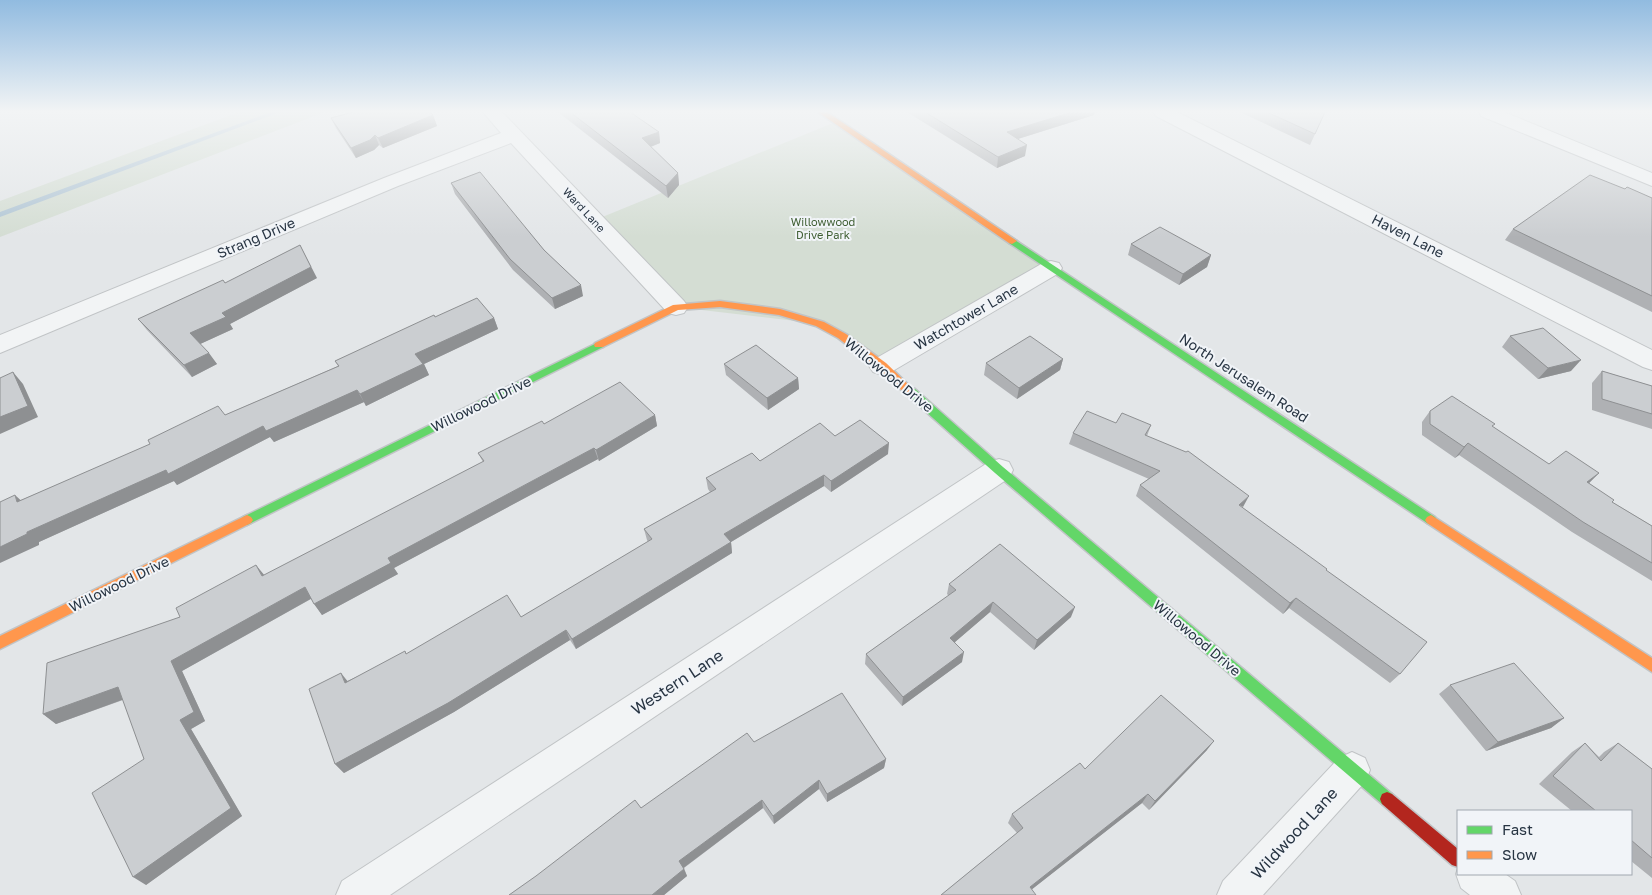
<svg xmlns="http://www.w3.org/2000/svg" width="1652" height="895" font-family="'Golos Text',sans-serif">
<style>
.green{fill:#d4ddd3}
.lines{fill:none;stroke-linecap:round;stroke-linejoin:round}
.stream{fill:#b0c5d4;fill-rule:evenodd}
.street-casing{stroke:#c1c4c6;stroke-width:2}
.fast-casing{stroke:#c1c4c6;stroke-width:3}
.slow-casing{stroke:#c1c4c6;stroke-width:3}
.jam-casing{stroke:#c1c4c6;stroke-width:3}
.street{fill:#f2f4f5;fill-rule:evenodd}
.fast{fill:#63d668;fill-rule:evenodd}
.slow{fill:#ff974d;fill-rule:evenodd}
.jam{fill:#b3261e;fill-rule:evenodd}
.wall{fill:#afb1b4}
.shaded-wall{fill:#8e9092}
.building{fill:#cbced1;stroke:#8e9092}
.labels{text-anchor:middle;stroke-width:4;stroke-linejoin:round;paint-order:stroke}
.far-street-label{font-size:11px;fill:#283543;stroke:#f1f4f8}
.far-park-label{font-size:11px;fill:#416035;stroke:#f1f4f8}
.street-label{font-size:14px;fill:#283543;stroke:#f1f4f8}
.near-street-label{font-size:16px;fill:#283543;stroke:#f1f4f8}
</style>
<rect width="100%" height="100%" fill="#e3e6e8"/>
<path class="green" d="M239 112H325L0 237V201Z
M833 123 1048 268 885 365 821 324 676 307 595 220Z"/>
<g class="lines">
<path class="stream" d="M271 112H280L0 217V212Z"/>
<g class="street-casing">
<path id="street" d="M483 112H502L684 301 688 307 684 313 676 315 668 313 511 143 398 186 0 353V335L384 178 501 133Z
M1154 112H1177L1652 350V370L1643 367 1156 116Z
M1479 112H1504L1652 173V186L1481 116Z
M1051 261 1059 263 1062 268 1059 273 891 372 882 375 873 372 869 366 873 360 1043 263Z
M999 459 1009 462 1013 470 1009 478 390 895H336L342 881 989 462Z
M1352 752 1365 758 1370 770 1365 782 1263 895H1217L1223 881 1339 758Z
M1458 868V874H1505L1515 881 1521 895H1470L1461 888 1456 874Z"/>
</g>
<g class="fast-casing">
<path id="fast" d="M1012 238 1435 517 1437 520 1435 523 1431 525 1427 523 1009 243V239Z
M599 342 603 343 604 345 603 347 247 525 243 523 241 520 243 517Z
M911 388 915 389 1003 467 1392 794 1394 799 1392 804 1387 806 1382 804 995 473 907 395 906 392 907 389Z"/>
</g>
<g class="slow-casing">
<path id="slow" d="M818 112H827L1017 241 1012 244 1009 243Z
M720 301 780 309 824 322 846 334 886 363 916 392 911 396 907 395 878 369 838 338 816 326 779 315 720 307 678 310 603 347H595L594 345 595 343 673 305Z
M247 515 251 517 253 520 251 523 0 649V636Z
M1431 515 1652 658V672L1427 523 1425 520 1427 517Z"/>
</g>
<g class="jam-casing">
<path id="jam" d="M1387 792 1392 794 1458 849V867L1452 865 1382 804 1380 799 1382 794Z"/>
</g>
<use href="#street" class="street"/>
<use href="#fast" class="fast"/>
<use href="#slow" class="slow"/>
<use href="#jam" class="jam"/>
</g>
<path class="wall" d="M558 112H630L659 132 660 143 651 147 678 173 679 185 668 198Z
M907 112H1095L1094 115 1018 139 1025 156 997 168Z
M1240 112H1325L1310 145Z
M433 115 437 126 383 148 379 145 374 150 356 158 336 128 331 118Z
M451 183 583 296 555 309 513 270 455 194Z
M1625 189 1652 198V312L1505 240 1513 229Z
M1131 244 1211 255 1207 267 1179 285 1128 255Z
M317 278 230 324 233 329 200 344 217 364 192 377 147 330 138 319 225 283Z
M435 317 494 318 498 329 424 364 429 375 366 406 364 402 274 442 270 437 177 485 174 481 39 542V545L21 500 225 415 338 366 335 361Z
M1510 336 1571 371 1538 379 1502 347Z
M1063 359 1060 370 1017 399 984 375 986 363Z
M724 364 798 378 799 389 768 410 726 375Z
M1602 371 1652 386V429L1592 410V383Z
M1430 411 1493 427 1549 464 1599 473 1589 483 1612 502 1652 526V581L1572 532 1459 455 1455 458 1422 435V422Z
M655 415 657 426 599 461 598 459 394 568 398 574 322 615 311 599 182 671 205 721 191 729 242 816 146 885 144 759 123 700 56 724 43 714 180 617 265 575 483 462 478 453 544 424Z
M1116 423 1151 425 1147 436 1243 508 1326 571 1400 674 1390 683 1289 608 1283 614 1136 496 1140 485 1149 479 1069 444 1073 433Z
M835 436 888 454 831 492 824 486 731 542 732 553 576 649 570 640 454 712 344 773 335 764 347 681 407 654 521 617 648 542 647 540 644 529 710 492 708 489 706 478Z
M949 584 1071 617 1034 650 990 612 955 642 962 662 902 706 865 664 866 654 949 596 947 594Z
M1450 685 1564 718 1551 728 1486 751 1439 694Z
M754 742 886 759 884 768 827 802 819 789 774 824 763 808 684 868 687 876 664 895H509L641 808Z
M1585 743 1599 757 1604 752 1618 743 1652 769V878L1631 861V811H1572L1539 784 1572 752Z
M1207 750 1149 810 1142 803 1032 889 941 895 1017 833 1008 823 1012 814 1085 769Z"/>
<path class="shaded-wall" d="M1072 112H1095L1094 115 1005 143 1007 132Z
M433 115 437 126 383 148 378 138Z
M659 132 660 143 644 149 642 138Z
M375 135 379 145 374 150 356 158 351 148Z
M1027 145 1025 156 997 168 998 157Z
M678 173 679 185 668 198 666 186Z
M300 245 317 278 230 324 233 329 198 345 190 333 222 313Z
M1211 255 1207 267 1179 285 1183 274Z
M581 285 583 296 555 309 552 298Z
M494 318 498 329 424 364 429 375 366 406 360 394 415 354Z
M209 353 217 364 192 377 184 365Z
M1063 359 1060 370 1017 399 1019 388Z
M1581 360 1571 371 1538 379 1548 368Z
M13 372 23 384 38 417 0 434V417Z
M798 378 799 389 768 410 767 398Z
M357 390 364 402 274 442 270 437 177 485 174 481 39 542V545L0 563V547L27 532 263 426Z
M655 415 657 426 599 461 596 450Z
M889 443 888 454 831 492V481Z
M1468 443 1459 455 1455 458 1464 447Z
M594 448 598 459 394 568 398 574 322 615 314 604 388 558Z
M1599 473 1588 484 1587 482Z
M824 475V486L726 545 724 534Z
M15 495 27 506 17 502Z
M1249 496 1243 507 1239 505Z
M731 542 732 553 576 649 572 639Z
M256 565 265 576H262Z
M305 587 314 597 182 671 205 721 191 729 242 816 146 885 133 877 171 661Z
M1296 598 1289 608 1283 614 1290 603Z
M993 602 990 612 948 648 950 638Z
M1075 607 1071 617 1034 650 1037 640Z
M566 630 570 640 454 712 344 773 335 764Z
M964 652 962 662 902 706 903 697Z
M341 673 349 683H345Z
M118 687 130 697 56 724 43 714Z
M1564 718 1551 728 1486 751 1498 742Z
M1214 741 1207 750 1149 810 1155 801Z
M886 759 884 768 827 802V794Z
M819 780V789L774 824 773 816Z
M1148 794 1142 803 1026 894 1030 887Z
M762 800 763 808 682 869 679 861Z
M684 869 687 876 664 895H652Z"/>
<path class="building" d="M353 112H430L433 115 378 138 375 135 370 140 351 148 331 118Z
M570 112H630L659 132 642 138 678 173 666 186Z
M925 112H1072L1007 132 1027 145 998 157Z
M1267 112H1325L1315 134Z
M480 172 544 250 581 285 552 298 510 259 451 183Z
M1590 175 1625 189 1627 187 1652 198V296L1513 229Z
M1160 227 1211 255 1183 274 1131 244Z
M300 245 311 267 222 313 226 317 190 333 209 353 184 365 138 319 223 280 225 283Z
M477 298 494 318 415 354 423 364 360 394 357 390 266 431 263 426 168 474 166 470 27 532V534L0 547V502L15 495 17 502 150 444 148 440 218 406 225 415 339 366 335 361 434 315 435 317Z
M1543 328 1581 360 1548 368 1510 336Z
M1030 336 1063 359 1019 388 986 363Z
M756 345 798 378 767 398 724 364Z
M1602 371 1652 386V414L1602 399Z
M13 372 28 406 0 417V378Z
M620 382 655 415 596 450 594 448 388 558 391 563 314 604 305 587 171 661 194 712 180 720 231 808 133 877 92 793 144 759 118 687 43 714 47 663 180 617 176 608 256 565 262 576 484 461 478 453 542 421 544 424Z
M1452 396 1495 424 1492 426 1549 464 1566 451 1599 473 1587 482 1614 500 1612 502 1652 526V563L1583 522 1468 443 1464 447 1430 424V411Z
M1087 411 1116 423 1122 413 1151 425 1145 435 1186 452 1188 451 1249 496 1239 505 1327 569 1326 570 1427 642 1400 674 1296 598 1290 603 1140 485 1160 471 1073 433Z
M860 420 889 443 831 481 824 475 724 534 731 542 572 639 566 630 448 703 335 764 309 689 341 673 345 683 405 651 406 654 507 595 521 617 652 539 644 529 716 489 706 478 752 453 760 461 820 423 835 436Z
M1000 544 1075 607 1037 640 993 602 950 638 964 652 903 697 866 654 956 590 949 584Z
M1514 663 1564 718 1498 742 1450 685Z
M842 693 886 759 827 794 819 780 773 816 762 800 679 861 684 869 652 895H509L536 876 635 800 641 808 747 733 754 742Z
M1161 695 1214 741 1155 801 1148 794 1030 887 1036 895H941L1023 828 1012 814 1080 763 1085 769Z
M1585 743 1601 761 1618 743 1652 769V858L1631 840V811H1596L1553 776Z"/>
<linearGradient id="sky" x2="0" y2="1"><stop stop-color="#91bbe0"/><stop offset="0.47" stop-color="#f2f4f5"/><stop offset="1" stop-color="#f2f4f5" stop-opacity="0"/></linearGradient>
<rect width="1652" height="237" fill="url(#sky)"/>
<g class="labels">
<g class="far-street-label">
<text transform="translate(584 210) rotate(47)" y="4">Ward Lane</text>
</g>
<g class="far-park-label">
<text x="823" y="226">Willowwood<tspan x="823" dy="13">Drive Park</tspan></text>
</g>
<g class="street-label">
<text transform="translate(1408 236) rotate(27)" y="5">Haven Lane</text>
<text transform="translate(256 238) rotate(-23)" y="5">Strang Drive</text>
<text transform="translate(966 317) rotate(-30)" y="5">Watchtower Lane</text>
<text transform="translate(889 375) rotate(39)" y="5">Willowood Drive</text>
<text transform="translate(1244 378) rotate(33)" y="5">North Jerusalem Road</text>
<text transform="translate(481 404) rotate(-26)" y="5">Willowood Drive</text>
<text transform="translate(119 584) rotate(-26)" y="5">Willowood Drive</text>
<text transform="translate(1197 638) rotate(40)" y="5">Willowood Drive</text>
</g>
<g class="near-street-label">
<text transform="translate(677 682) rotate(-33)" y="6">Western Lane</text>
<text transform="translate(1294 833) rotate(-47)" y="6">Wildwood Lane</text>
</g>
</g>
<rect x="1457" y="810" width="175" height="65" fill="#f1f4f8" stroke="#a1a8b0"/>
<rect x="1467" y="826" width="25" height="8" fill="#63d668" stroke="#a1a8b0"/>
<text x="1502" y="835" font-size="15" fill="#283543">Fast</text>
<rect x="1467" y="851" width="25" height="8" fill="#ff974d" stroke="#a1a8b0"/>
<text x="1502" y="860" font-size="15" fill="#283543">Slow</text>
</svg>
